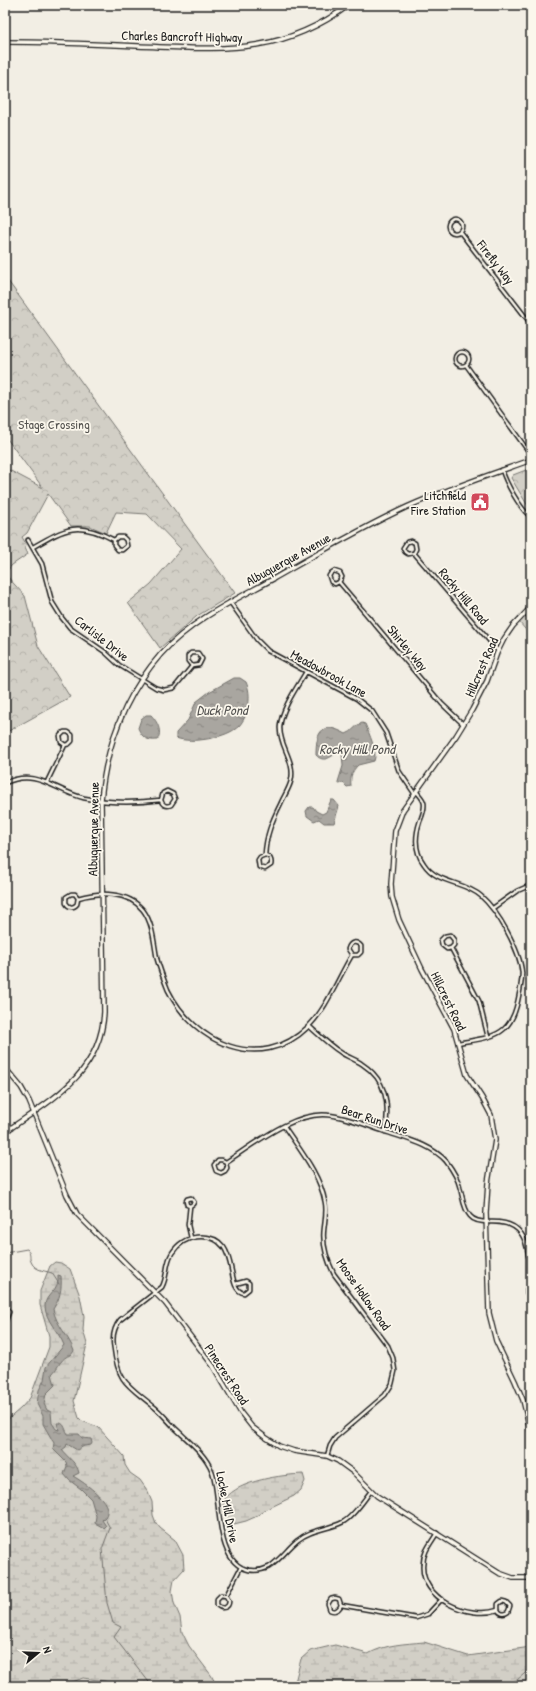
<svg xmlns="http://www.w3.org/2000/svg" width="536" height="1691" font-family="'Patrick Hand',sans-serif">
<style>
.wetland{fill:url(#wetland-marsh);stroke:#777671}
.park{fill:url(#park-crowns);stroke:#777671}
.water{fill:url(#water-ripples);stroke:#716f6b}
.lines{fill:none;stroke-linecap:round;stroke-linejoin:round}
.stream{stroke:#716f6b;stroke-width:1}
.street-casing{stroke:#1c1c1c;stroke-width:5.5}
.secondary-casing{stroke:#1c1c1c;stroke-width:6}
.street{stroke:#fbf7ec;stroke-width:2.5}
.secondary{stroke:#fbf7ec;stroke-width:3.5}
.labels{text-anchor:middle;stroke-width:3.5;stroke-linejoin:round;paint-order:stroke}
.street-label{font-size:13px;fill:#1c1c1c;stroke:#fbf7ec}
.park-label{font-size:13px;fill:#53524f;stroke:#fbf7ec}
.poi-label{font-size:13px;fill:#1c1c1c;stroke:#fbf7ec;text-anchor:end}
.water-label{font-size:14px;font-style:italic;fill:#545351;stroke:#fbf7ec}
</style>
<defs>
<pattern id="wetland-marsh" width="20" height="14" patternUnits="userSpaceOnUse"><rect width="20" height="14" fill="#d2cfc6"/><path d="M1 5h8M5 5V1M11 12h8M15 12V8" fill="none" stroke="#b4b1aa"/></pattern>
<pattern id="park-crowns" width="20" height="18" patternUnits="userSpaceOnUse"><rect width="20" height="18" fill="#d2cfc6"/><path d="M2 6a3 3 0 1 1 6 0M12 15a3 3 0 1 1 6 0" fill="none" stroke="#b4b1aa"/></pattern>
<pattern id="water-ripples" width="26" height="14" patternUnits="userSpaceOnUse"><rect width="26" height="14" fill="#a9a6a0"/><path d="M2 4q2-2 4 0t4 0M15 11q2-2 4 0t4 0" fill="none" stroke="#898682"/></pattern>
</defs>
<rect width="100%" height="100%" fill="#f2eee4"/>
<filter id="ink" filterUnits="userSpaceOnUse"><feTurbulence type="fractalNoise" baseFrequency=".025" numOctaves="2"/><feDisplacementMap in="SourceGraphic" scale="8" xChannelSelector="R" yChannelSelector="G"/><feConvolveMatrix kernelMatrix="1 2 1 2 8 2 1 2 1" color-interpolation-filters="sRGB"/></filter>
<g filter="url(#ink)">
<path class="wetland" d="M55 1262 61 1263 70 1269 80 1296 84 1316 83 1330 87 1344 74 1401 79 1418 82 1421 98 1427 124 1456 125 1465 130 1473 140 1480 147 1490 152 1502 153 1515 156 1523 160 1528 175 1540 183 1555 184 1569 174 1580 172 1591 174 1603 180 1617 182 1632 189 1646 211 1675 217 1686H112L105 1681 83 1678 62 1686H5V1422L21 1408 30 1398 49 1347V1336L40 1305V1291L50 1266Z
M303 1474 305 1481 301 1490 294 1496 265 1510 255 1517 246 1521 230 1525C226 1518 220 1506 225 1499 239 1480 282 1475 303 1474Z
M424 1642 468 1656 531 1647V1684L528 1686H294L301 1659 310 1651 335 1645 368 1654C386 1644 404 1644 424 1642Z"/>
<path class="park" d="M5 277 235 593 197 616 160 648 128 603 151 584 181 549 147 514 116 512 106 533 90 526H71L48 494 27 533 22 537 26 544 25 548 28 554 12 565 5 573V468L43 488 5 436Z
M531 468V511L511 478 513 475Z
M5 574 25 596 38 646 70 697 5 733Z
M531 609V636L519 622Z"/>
<path class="water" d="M234 678H240L246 682C252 695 249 715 239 726 227 738 191 744 176 738V733L188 720 196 702 209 692Z
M146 715H151C157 721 163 732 157 740 146 741 142 737 138 728L141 719Z
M362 723 365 724C369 733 378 753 374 761L358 765C352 771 350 777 351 786L347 787 343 783 338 784V782L343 766 342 753 339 751C332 756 324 764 316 755 316 730 323 721 346 734 353 732 355 725 362 723Z
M331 800H334L339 806 334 823H324L319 819 314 821 307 816 306 811 309 807H313L316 811 322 814 326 812Z
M58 1275 61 1276C62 1289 60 1299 53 1309 56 1325 69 1336 74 1351L71 1355C61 1357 59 1367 52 1374L55 1385 46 1394 44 1404 47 1410 51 1412 52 1423 56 1429 59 1430 57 1423C65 1422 64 1428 68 1434H79L82 1438 91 1439 92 1443 91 1445 84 1446 77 1450 67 1444 66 1447 62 1450C68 1458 77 1463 79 1473L73 1476C83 1482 121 1506 102 1520L106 1526 104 1528 95 1523 96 1516 91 1499 81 1489 69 1480 64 1474 67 1466 66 1462 53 1449 54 1443 43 1424V1416L37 1404 39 1390 44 1380 46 1367 64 1345C59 1332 45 1320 45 1306 45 1293 60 1292 58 1275Z"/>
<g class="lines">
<path class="stream" d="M5 1253 27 1249C30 1252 30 1254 30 1258 32 1270 42 1270 52 1273L59 1284
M104 1517 110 1528 102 1549 107 1603 113 1623 121 1627 114 1637 152 1686
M488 1686 490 1685 500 1686
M503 1686 517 1680 531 1668"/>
<g class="street-casing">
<path id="street" d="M448 226a7 7 0 1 1 14 0a7 7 0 1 1-14 0Z
M460 232 531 324
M455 359a7 7 0 1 1 14 0a7 7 0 1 1-14 0Z
M466 365 531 455
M502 470C506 483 520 509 531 517
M28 540 42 564 52 602 62 618 70 628 105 652 119 665 156 688 164 690 174 688 192 666 199 665 202 659 198 653H191L188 656V661L192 666
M33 547C66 528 78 521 114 540V545L118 550H122L127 546 126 540 123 537H118L114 540
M414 553 408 554 405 552 403 548 407 542 411 541 415 543 416 549 414 553 498 651
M339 582 335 584 331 582 329 576 331 573 334 571 340 573 342 577 339 582 442 704 463 724
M230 602 257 640 268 651 357 699 372 711 386 733 399 771 414 793
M47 782 65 745 69 744 72 741V735L68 732H64L60 736 61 742 65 745
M5 783C37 768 55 791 84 798 108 803 136 803 161 800 162 805 166 807 171 805L175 799 173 794 167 791 163 793 161 800
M416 791C419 795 423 798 424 803 425 810 422 816 420 821 415 836 414 851 424 864 437 884 464 881 481 896 498 911 520 950 522 973 522 982 520 991 518 1000 516 1010 513 1021 504 1029 493 1039 472 1040 458 1043
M265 855C270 856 272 860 271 865L265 869 259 867 258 860 260 857 265 855C266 835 272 821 281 803 284 796 289 789 291 781 296 761 279 746 280 727 281 710 297 687 306 672
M78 898 77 904C74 908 69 908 66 903V897L71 894H75L78 898C99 892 128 891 143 910 153 923 154 943 157 959 160 970 164 980 168 990 194 1043 260 1074 308 1027 327 1008 338 978 352 955H358L361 952V946C356 940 350 942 348 949L352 955
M493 908 517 891 531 885
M451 948 447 949 442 945 441 940 445 936 450 935 454 940V945L451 948 479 1001 488 1037
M309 1026C319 1035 329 1045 340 1052 347 1057 355 1059 362 1064 387 1080 390 1105 385 1132
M284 1126C299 1149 320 1174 325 1202 327 1211 325 1220 324 1229 322 1245 327 1260 334 1274L388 1346 393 1358 395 1371 392 1384 385 1395 335 1438 330 1446 327 1456
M226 1162 227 1168 225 1171 221 1173 216 1171 214 1165 218 1160H222L226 1162C254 1144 295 1111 328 1115 349 1117 370 1127 389 1133 410 1140 431 1145 446 1161 452 1169 458 1178 460 1188 463 1197 463 1208 470 1216 474 1221 483 1222 489 1222 529 1220 527 1247 531 1277
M190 1206 187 1205 186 1201 187 1199 191 1198 194 1202 193 1204 190 1206 188 1225 191 1238
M235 1284 246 1281 249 1283V1289L244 1293C223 1290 243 1233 197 1237 187 1238 178 1244 172 1253 165 1264 168 1276 162 1287L120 1320C113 1329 112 1338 114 1348 118 1383 128 1385 153 1406 161 1412 167 1420 174 1427 187 1440 205 1453 212 1471 222 1497 213 1563 249 1570 255 1571 263 1570 269 1567 280 1560 288 1548 298 1540 311 1529 328 1530 343 1522 354 1516 363 1501 371 1491
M531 1286 527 1289V1293L531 1299
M5 1306 9 1312 5 1323
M437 1533C431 1543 423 1552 423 1564 420 1599 469 1620 498 1610 500 1614 504 1615 508 1612L510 1606 506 1602 502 1601 498 1604V1610
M226 1596 229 1601C229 1608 222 1610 217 1605V1599L221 1595 226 1596 241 1567
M341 1605C339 1610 335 1612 330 1610L328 1604 331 1599 335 1598 339 1599 341 1605 416 1618 428 1614 442 1599"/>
</g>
<g class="secondary-casing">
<path id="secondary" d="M5 42C49 42 94 44 138 46 220 49 279 57 349 5
M531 607 513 626 504 639 497 653 487 681 472 710 456 736 403 810 395 831 391 884 392 897 399 920 422 969 454 1029 467 1075 482 1098 491 1115 495 1140 488 1183 486 1213 489 1313 496 1341 515 1381 523 1400 531 1433
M5 1068 21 1087 29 1101 67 1195 77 1214 165 1303 213 1366 241 1413 252 1427 265 1437 279 1446 294 1451 327 1456 338 1461 353 1472 377 1496 499 1573 513 1578H531
M5 1132C51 1100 101 1074 104 1012L101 800C106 746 125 695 161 654 192 620 233 601 273 579 317 554 361 528 407 507 447 489 489 475 531 460"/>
</g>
<use href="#street" class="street"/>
<use href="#secondary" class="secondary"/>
</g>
</g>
<defs>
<g id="civic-square" transform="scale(1)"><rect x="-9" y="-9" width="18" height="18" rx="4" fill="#d1495b" stroke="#fbf7ec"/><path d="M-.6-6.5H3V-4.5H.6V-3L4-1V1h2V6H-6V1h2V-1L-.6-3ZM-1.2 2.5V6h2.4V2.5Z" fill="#fff"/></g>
</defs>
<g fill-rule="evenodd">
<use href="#civic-square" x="480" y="502"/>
</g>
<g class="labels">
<g class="street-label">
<text transform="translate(182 36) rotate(1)" y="5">Charles Bancroft Highway</text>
<text transform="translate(496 262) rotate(52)" y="5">Firefly Way</text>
<text transform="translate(288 559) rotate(-29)" y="5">Albuquerque Avenue</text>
<text transform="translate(464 596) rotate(50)" y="5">Rocky Hill Road</text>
<text transform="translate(102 638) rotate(38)" y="5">Carlisle Drive</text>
<text transform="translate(408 648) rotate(50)" y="5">Shirley Way</text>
<text transform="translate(481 667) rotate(-66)" y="5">Hillcrest Road</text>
<text transform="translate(329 673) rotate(29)" y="5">Meadowbrook Lane</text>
<text transform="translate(93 829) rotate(-89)" y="5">Albuquerque Avenue</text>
<text transform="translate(449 1001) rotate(64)" y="5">Hillcrest Road</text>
<text transform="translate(375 1119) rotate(18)" y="5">Bear Run Drive</text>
<text transform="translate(364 1294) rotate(55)" y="5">Moose Hollow Road</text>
<text transform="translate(227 1374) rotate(57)" y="5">Pinecrest Road</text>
<text transform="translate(228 1507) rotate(79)" y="5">Locke Mill Drive</text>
</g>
<g class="park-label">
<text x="54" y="429">Stage Crossing</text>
</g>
<g class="poi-label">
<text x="466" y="500">Litchfield<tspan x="466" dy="15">Fire Station</tspan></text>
</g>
<g class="water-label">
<text x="222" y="715">Duck Pond</text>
<text x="357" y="754">Rocky Hill Pond</text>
</g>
</g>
<rect width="536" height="1691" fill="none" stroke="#fbf7ec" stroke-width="20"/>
<rect x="10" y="10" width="516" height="1671" fill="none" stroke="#1c1c1c" stroke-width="1.5" filter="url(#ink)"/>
<g transform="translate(38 1653) rotate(71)" stroke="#fbf7ec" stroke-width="3" paint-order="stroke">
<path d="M0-3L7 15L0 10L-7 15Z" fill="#1c1c1c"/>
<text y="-6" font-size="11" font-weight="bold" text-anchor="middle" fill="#1c1c1c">N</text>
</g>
</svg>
